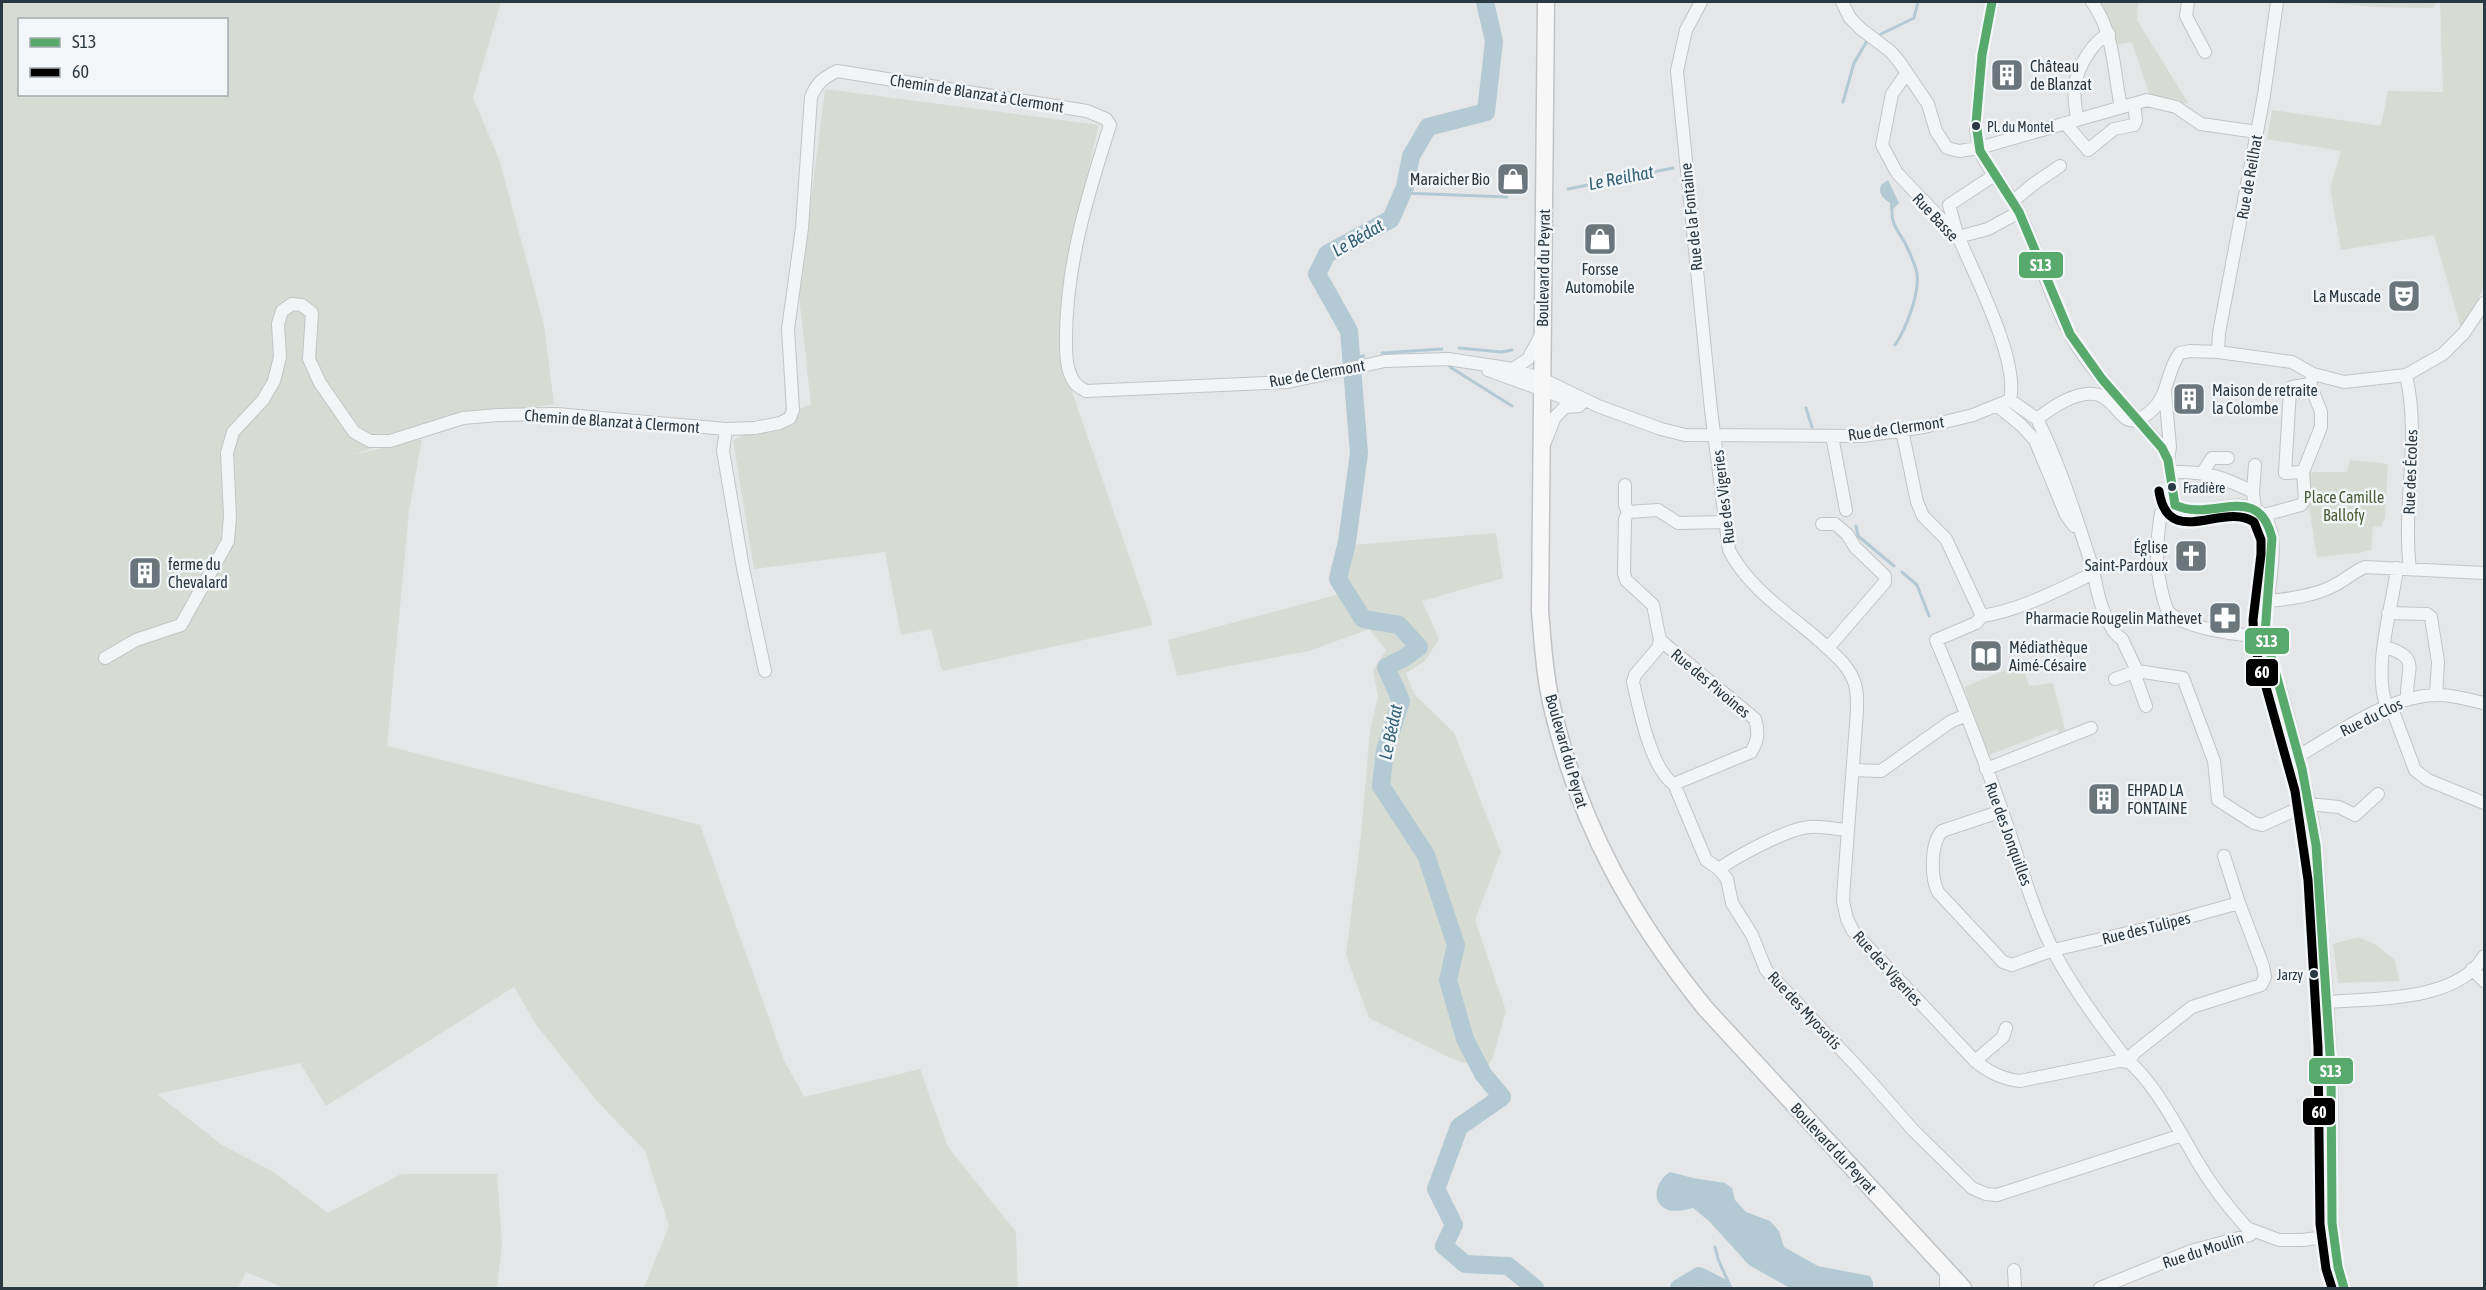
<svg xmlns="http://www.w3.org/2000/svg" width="2486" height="1290" font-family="'Asap Condensed',sans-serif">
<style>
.green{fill:#d6dcd4;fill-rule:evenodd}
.water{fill:#b3c9d3}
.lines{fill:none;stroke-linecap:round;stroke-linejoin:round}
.stream{stroke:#b3c9d3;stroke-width:3}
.river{stroke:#b3c9d3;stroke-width:18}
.minor-casing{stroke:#c2c4c6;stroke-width:14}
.major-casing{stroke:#c0c3c6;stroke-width:19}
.minor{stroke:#f3f4f6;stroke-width:12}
.major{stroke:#f7f7f7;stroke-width:16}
.bus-1-casing{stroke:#f2f6f8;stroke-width:14}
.bus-2-casing{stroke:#f2f6f8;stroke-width:14}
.bus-1{stroke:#57aa6b;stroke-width:9}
.bus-2{stroke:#000;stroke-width:9}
.bus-dot{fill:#2a3842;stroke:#f2f6f8;stroke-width:2}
.labels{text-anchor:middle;stroke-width:5;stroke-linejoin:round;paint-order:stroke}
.bus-label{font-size:14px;fill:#2a3842;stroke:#f2f6f8;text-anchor:start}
.poi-label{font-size:16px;fill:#2a3842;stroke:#f2f6f8;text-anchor:start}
.street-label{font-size:16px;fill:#2a3842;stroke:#f2f6f8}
.park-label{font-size:16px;fill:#485e37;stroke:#f2f6f8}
.water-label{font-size:18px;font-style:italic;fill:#346176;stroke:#f2f6f8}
.line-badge{stroke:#f2f6f8;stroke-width:2}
.badge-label{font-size:16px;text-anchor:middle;font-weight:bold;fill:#fff}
</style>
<rect width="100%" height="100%" fill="#e4e6e8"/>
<path class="green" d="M2 2H501L473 98 499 159 544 325 554 404 462 419 352 455 422 439 409 511 387 746 700 825 784 1060 804 1097 920 1069 948 1147 1016 1232 1018 1288H644L669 1226 645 1151 598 1102 537 1026 514 987 326 1106 300 1063 157 1094 222 1145 272 1171 328 1213 401 1174H497L502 1244 497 1288H284L246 1272 238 1288H2ZM20 20H226V94H20Z
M2095 2H2138L2137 20 2188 103 2179 104 2151 99 2132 42 2115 45Z
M2316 2H2436L2433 8 2378 7Z
M2440 2H2484V288L2461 328 2434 235 2341 250 2330 188 2341 151 2267 139 2272 110 2381 126 2388 91 2443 92Z
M825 89 1099 125 1065 269 1062 336 1071 389 1153 625 942 671 931 629 901 635 885 552 754 569 733 440 811 404 799 296Z
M2350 460 2388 464 2385 518 2381 527 2373 526 2371 550 2359 553 2317 557 2309 507 2307 472H2347Z
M1496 533 1503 578 1422 601 1439 639 1425 661 1406 673 1414 694 1454 733 1501 852 1475 920 1506 1011 1492 1060 1485 1070 1448 1057 1369 1018 1346 955 1361 835 1370 731 1378 697 1373 671 1386 650 1369 629 1309 651 1177 676 1168 640 1340 594 1330 568 1341 546Z
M2022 663 2029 686 2053 683 2066 733 2060 736 2057 729 1989 755 1964 687Z
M2358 937 2376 945 2395 960 2399 981 2338 983 2333 944Z"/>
<path class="water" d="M1888 180 1899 203 1892 210H1890V203C1883 198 1878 194 1881 185Z
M1670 1172 1693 1178 1725 1183 1732 1188 1735 1200 1746 1212 1770 1221 1779 1231 1784 1247 1818 1266 1870 1276 1873 1282V1288L1788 1287 1749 1265 1709 1221 1693 1208C1685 1210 1676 1212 1669 1210 1649 1204 1656 1180 1670 1172Z"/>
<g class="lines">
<path class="stream" d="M1881 34 1914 18 1918 2
M1843 102 1854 63 1867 41
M1568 189 1673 168
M1403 193 1507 197
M1892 209C1891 225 1898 230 1905 243 1909 251 1913 260 1916 269 1922 289 1906 329 1895 345
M1459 348 1501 352 1512 350
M1382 353 1442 349
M1356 364 1355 357 1364 356
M1450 367 1512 406
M1806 408 1812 427
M1856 526 1858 536 1894 566
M1902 572 1917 585 1929 616
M1715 1247 1718 1259 1731 1288"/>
<path class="river" d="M1485 2 1494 41 1486 112 1428 127 1411 156 1405 187 1391 219 1327 254 1317 274 1349 331 1359 453 1347 542 1338 579 1363 619 1399 625 1419 647 1404 658 1386 667 1401 701 1385 750 1381 786 1426 855 1456 945 1448 980 1465 1039 1483 1074 1502 1097 1459 1127 1436 1189 1454 1225 1444 1246 1465 1264 1508 1266 1535 1288
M1679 1288 1699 1276 1723 1288"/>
<g class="minor-casing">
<path id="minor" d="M1701 2 1686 30 1677 71 1711 410 1729 550C1749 589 1788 613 1820 641 1832 652 1847 664 1853 679 1858 689 1857 700 1857 711L1844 883 1843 901 1847 919 1853 931 1975 1061C1989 1072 2002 1079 2020 1081L2119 1061 2129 1062C2154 1082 2180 1132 2197 1161 2211 1185 2228 1207 2247 1228
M1842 2 1850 18 1861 29 1890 51 1898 60 1928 104 1936 131 1947 148 1959 151 1979 148 2147 100 2176 107 2201 124 2257 132
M1992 2 1982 55 1976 123C1976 167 2002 177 2019 212 2038 251 2049 296 2070 334 2094 377 2132 410 2162 448L2168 460
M2092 2C2115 34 2113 70 2121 107
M2188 2 2186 16 2205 52
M1906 74 1892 94 1882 145 1897 173 1958 237 1962 245C1978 282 2019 362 2010 400
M2077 120C2076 109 2073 96 2075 85 2077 69 2093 40 2109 34
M2065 123 2088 150 2114 129 2134 125 2136 120 2134 104
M1993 176 1949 205 1958 237 1988 229 2019 212
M2013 201 2035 183 2060 166
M2218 352 2219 333 2264 95 2277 2
M1513 369 1528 359 1541 335
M1488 370 1581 404
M2406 375C2421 439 2402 504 2410 569
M2165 392 2170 447 2168 460 2175 505
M1998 406 2021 425 2035 440 2066 515 2074 526
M2037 419C2060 465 2075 514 2091 563 2096 579 2097 597 2104 612 2108 621 2113 634 2122 639L2137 671 2183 678 2214 761 2218 800 2254 823 2262 825 2308 804 2339 807 2355 815 2378 794
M726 429 723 451 743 568 765 671
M1902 430 1917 502 1923 516 1946 539 1982 616
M1832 436 1846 510
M1545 442 1555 417 1565 407 1579 406
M2170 472C2206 471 2221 476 2253 492L2255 509
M2203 472 2212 458H2228
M2303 472 2285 473 2290 390 2292 387 2310 384
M1625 485V505L1628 512
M2253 492 2255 465
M2175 505C2197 522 2240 492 2262 514 2286 537 2262 605 2265 634 2267 656 2277 674 2282 695 2296 744 2309 794 2316 845 2319 875 2320 906 2322 936 2327 995 2331 1054 2332 1113 2334 1171 2325 1232 2344 1288
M2175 505 2161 513C2155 550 2155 574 2167 610 2179 627 2244 638 2265 635
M2264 515 2301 505 2305 499 2303 472 2321 427V412L2310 384 2313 374
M1725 522 1678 523 1658 510 1628 512 1625 519 1624 573 1626 580 1653 605 1660 640 1658 648 1635 675 1633 682C1639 708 1651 770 1674 784L1706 860 1719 869 1727 879 1732 903 1752 935 1766 970 1864 1074 1913 1130 1972 1188 1986 1194 1997 1195 2182 1135
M1822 524H1835L1847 534 1855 547 1885 576V582L1828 648
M2268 601C2289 599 2314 596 2333 586 2344 581 2353 572 2365 567L2484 573
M2388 613 2427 614 2431 617 2438 662 2436 695
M1982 616 1976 623 1936 640C1961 699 1984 759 2005 819 2020 863 2033 911 2054 952 2074 990 2102 1028 2129 1062L2134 1053 2192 1007 2261 985 2265 977 2263 966 2239 903 2149 928 2053 950 2012 965 2003 962 1938 892C1931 878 1930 844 1942 831L2002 811
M1982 616C2021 610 2058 590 2094 573
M1660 640 1755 719C1759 732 1758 741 1751 752L1674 784
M2385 647C2423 658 2405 670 2407 700
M105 658 136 640 181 625 228 541 230 516 227 453 233 432 263 400 274 381 280 357 278 324 282 311 292 304 302 305 312 313 309 359 320 383 354 432 370 441H390L463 418 498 415 556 414 726 429 755 428 780 423 790 418 793 410 788 329 802 228 811 97C817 83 823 78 837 71L1087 111 1106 119 1110 125C1088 194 1067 261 1066 335 1066 350 1065 370 1075 383 1078 387 1083 389 1086 391L1288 382 1385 361 1448 359 1513 369 1542 379 1598 406 1661 429 1685 435 1863 436 1924 427 1973 415 2010 400 2037 419C2052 407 2079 389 2099 395 2122 403 2123 440 2155 407 2169 392 2167 369 2180 353L2190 351 2218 352 2292 362 2313 374 2344 382 2406 375 2443 354 2464 333 2484 303
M2115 679 2137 671 2136 678 2146 706
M2391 706 2415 770 2428 780 2484 803
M2387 708C2372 667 2392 610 2397 568
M2298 756C2341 732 2388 695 2439 695 2454 695 2469 700 2484 703
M1986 769 2091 728
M1853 770 1881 771 1950 722 1966 715
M2224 856 2239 903
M1719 869C1737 856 1787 829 1809 827 1821 826 1835 829 1847 830
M2472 969 2484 981
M2328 1002C2374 998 2457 1002 2484 956
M1975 1061 2003 1037 2006 1028
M2014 1270 2015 1288
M1946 1271V1288
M2100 1288 2191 1251 2250 1235 2247 1228 2279 1240H2302L2333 1236"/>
</g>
<g class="major-casing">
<path id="major" d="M1546 2 1540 611C1543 646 1545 681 1554 715 1581 827 1633 919 1705 1008L1963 1288"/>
</g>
<use href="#minor" class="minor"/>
<use href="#major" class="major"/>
<g class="bus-1-casing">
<path id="bus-1" d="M1992 2 1982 55 1976 123 1980 151 2019 212 2070 334 2102 379 2162 448 2168 460 2175 505
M2175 505C2212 523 2258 480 2272 538L2265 634 2302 769 2316 845 2331 1069 2332 1223 2338 1267 2344 1288"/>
</g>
<g class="bus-2-casing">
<path id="bus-2" d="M2159 491C2168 551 2223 501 2254 522L2261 540V554L2253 620 2254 644 2295 791 2308 880 2318 1047 2320 1224 2326 1269 2332 1288"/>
</g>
<use href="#bus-1" class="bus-1"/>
<use href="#bus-2" class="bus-2"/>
</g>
<defs>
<g id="building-square" transform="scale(1.725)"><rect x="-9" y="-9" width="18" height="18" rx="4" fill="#6b757c" stroke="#f2f6f8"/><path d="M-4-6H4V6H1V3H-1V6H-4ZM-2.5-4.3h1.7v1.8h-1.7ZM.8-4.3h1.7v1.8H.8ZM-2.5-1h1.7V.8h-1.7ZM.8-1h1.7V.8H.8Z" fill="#fff"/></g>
<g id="shop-square" transform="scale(1.725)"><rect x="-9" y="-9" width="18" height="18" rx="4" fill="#6b757c" stroke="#f2f6f8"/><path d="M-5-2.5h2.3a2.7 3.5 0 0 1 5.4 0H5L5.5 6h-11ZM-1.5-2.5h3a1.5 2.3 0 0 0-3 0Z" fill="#fff"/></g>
<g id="theatre-square" transform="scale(1.725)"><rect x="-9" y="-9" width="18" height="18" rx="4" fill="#6b757c" stroke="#f2f6f8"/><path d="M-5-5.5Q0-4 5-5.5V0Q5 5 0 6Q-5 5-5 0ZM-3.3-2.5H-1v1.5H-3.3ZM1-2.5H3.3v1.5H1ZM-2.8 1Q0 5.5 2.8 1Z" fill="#fff"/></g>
<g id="church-square" transform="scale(1.725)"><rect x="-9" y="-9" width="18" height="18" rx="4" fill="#6b757c" stroke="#f2f6f8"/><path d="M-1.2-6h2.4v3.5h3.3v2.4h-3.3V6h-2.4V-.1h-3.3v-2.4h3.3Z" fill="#fff"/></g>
<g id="pharmacy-square" transform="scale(1.725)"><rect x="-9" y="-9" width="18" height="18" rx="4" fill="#6b757c" stroke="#f2f6f8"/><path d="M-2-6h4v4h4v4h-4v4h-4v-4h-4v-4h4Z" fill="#fff"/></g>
<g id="library-square" transform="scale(1.725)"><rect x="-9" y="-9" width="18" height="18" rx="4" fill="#6b757c" stroke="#f2f6f8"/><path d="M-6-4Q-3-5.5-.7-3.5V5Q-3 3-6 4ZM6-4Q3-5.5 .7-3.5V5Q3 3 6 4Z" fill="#fff"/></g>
</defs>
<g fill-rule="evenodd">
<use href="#building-square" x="2007" y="75"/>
<use href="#shop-square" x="1513" y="179"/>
<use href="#shop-square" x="1600" y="239"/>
<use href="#theatre-square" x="2404" y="296"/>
<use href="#building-square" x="2189" y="399"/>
<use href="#church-square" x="2191" y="556"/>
<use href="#building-square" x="145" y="573"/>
<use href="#pharmacy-square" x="2225" y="618"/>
<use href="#library-square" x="1986" y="656"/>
<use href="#building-square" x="2104" y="799"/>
</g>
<g class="bus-dot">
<circle cx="1976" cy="126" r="5"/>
<circle cx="2172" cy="487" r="5"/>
<circle cx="2314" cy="974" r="5"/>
</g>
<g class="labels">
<g class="bus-label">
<text x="1987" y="132">Pl. du Montel</text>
<text x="2183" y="493">Fradière</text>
<text x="2303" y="980" text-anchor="end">Jarzy</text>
</g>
<g class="poi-label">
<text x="2030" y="72">Château<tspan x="2030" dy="18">de Blanzat</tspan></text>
<text x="1490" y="185" text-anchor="end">Maraicher Bio</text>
<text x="1600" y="275" text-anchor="middle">Forsse<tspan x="1600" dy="18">Automobile</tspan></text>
<text x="2381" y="302" text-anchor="end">La Muscade</text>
<text x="2212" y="396">Maison de retraite<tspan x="2212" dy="18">la Colombe</tspan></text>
<text x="2168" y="553" text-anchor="end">Église<tspan x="2168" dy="18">Saint-Pardoux</tspan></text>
<text x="168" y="570">ferme du<tspan x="168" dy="18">Chevalard</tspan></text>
<text x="2202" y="624" text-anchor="end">Pharmacie Rougelin Mathevet</text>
<text x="2009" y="653">Médiathèque<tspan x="2009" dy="18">Aimé-Césaire</tspan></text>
<text x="2127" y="796">EHPAD LA<tspan x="2127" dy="18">FONTAINE</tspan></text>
</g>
<g class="street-label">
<text transform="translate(977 93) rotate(9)" y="6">Chemin de Blanzat à Clermont</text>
<text transform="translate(2249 177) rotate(-80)" y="6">Rue de Reilhat</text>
<text transform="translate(1691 217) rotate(-96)" y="6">Rue de la Fontaine</text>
<text transform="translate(1936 217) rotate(47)" y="6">Rue Basse</text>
<text transform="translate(1543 268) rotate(-89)" y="6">Boulevard du Peyrat</text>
<text transform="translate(1317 373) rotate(-10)" y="6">Rue de Clermont</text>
<text transform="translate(612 421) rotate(4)" y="6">Chemin de Blanzat à Clermont</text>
<text transform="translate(1896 428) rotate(-8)" y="6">Rue de Clermont</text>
<text transform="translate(2410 472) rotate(-88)" y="6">Rue des Écoles</text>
<text transform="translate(1723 497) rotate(-97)" y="6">Rue des Vigeries</text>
<text transform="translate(1711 683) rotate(40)" y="6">Rue des Pivoines</text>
<text transform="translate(2371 717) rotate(-26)" y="6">Rue du Clos</text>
<text transform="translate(1567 751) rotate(74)" y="6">Boulevard du Peyrat</text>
<text transform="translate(2009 834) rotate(70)" y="6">Rue des Jonquilles</text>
<text transform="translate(2146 928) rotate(-14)" y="6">Rue des Tulipes</text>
<text transform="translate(1888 968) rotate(48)" y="6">Rue des Vigeries</text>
<text transform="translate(1805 1010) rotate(47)" y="6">Rue des Myosotis</text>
<text transform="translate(1834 1148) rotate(47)" y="6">Boulevard du Peyrat</text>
<text transform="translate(2203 1250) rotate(-18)" y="6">Rue du Moulin</text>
</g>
<g class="park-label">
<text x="2344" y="503">Place Camille<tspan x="2344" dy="18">Ballofy</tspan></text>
</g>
<g class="water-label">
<text transform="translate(1621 178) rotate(-11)" y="6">Le Reilhat</text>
<text transform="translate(1358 238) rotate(-30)" y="6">Le Bédat</text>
<text transform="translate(1391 732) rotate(-78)" y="6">Le Bédat</text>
</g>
</g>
<g class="line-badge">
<rect x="2018" y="251" width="46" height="28" rx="6" fill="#57aa6b"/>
<rect x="2244" y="627" width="46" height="28" rx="6" fill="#57aa6b"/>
<rect x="2245" y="658" width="34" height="29" rx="6" fill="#000"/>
<rect x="2308" y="1057" width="46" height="28" rx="6" fill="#57aa6b"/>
<rect x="2302" y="1097" width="34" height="29" rx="6" fill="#000"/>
</g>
<g class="badge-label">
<text x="2041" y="271">S13</text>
<text x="2267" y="647">S13</text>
<text x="2262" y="678">60</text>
<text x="2331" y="1077">S13</text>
<text x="2319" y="1118">60</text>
</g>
<rect width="2486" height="1290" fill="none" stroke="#2a3842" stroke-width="6"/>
<rect x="18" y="18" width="210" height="78" fill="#f2f6f8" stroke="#a2aaaf" stroke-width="1.5"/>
<rect x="30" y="38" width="30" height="9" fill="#57aa6b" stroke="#a2aaaf" stroke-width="1.5"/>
<text x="72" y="48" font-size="18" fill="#2a3842">S13</text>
<rect x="30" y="68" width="30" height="9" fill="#000000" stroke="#a2aaaf" stroke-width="1.5"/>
<text x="72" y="78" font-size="18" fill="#2a3842">60</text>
</svg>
